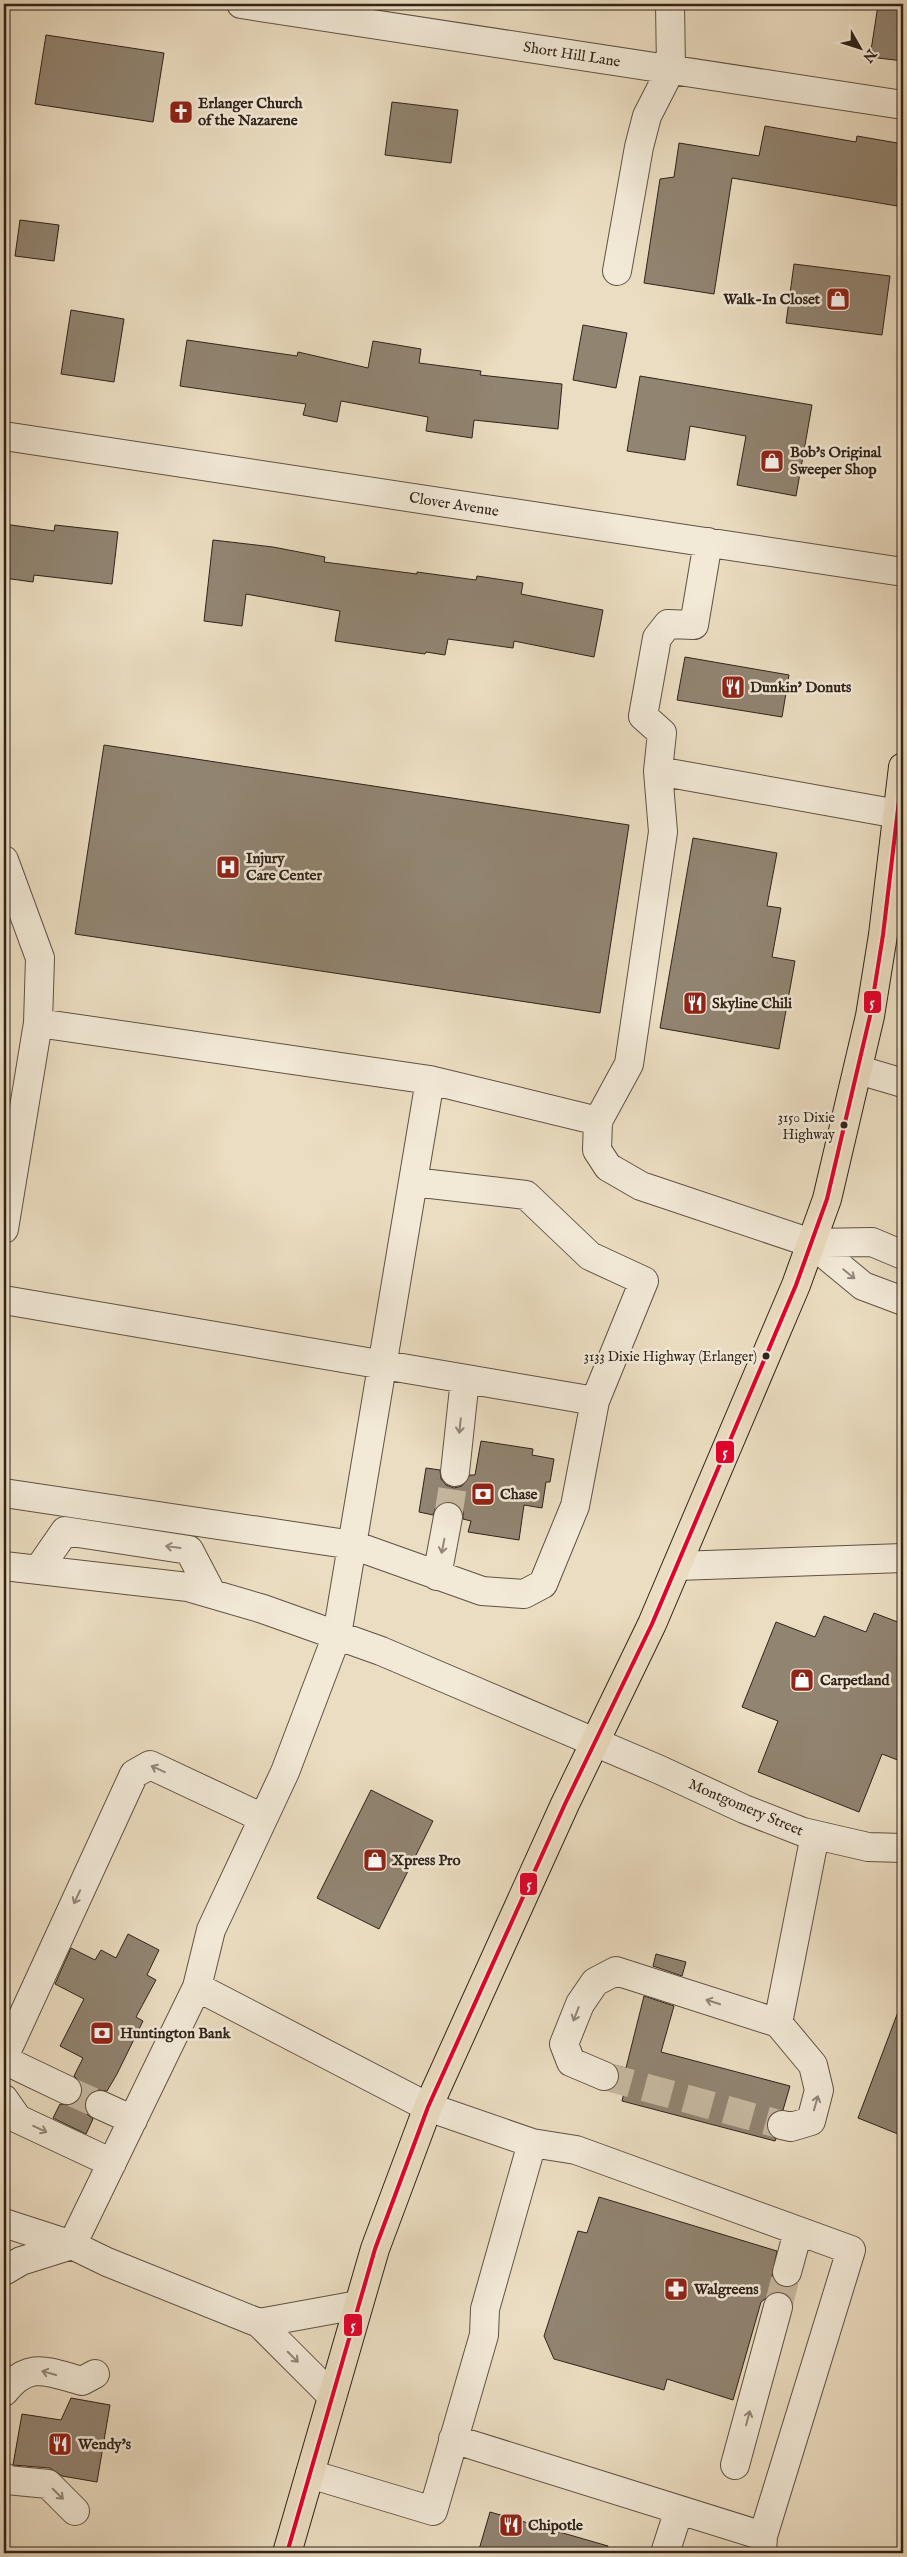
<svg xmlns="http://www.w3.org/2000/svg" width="907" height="2557" font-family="'IM FELL English',serif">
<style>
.building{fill:#918471;stroke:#30231b}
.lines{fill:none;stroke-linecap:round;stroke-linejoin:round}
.minor-tunnel{stroke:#c6b8a0;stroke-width:28;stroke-dasharray:28 14;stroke-linecap:butt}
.minor-casing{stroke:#5f5244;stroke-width:30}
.major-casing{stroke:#30231b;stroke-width:30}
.minor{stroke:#f2e9d7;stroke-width:28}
.major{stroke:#ebddc1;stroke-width:28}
.bus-1-casing{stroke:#f2e9d7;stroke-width:8}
.bus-1{stroke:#e4002b;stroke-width:4}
.oneway{stroke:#918679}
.bus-dot{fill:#30231b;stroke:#f2e9d7;stroke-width:2}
.labels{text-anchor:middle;stroke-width:5;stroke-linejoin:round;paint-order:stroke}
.bus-label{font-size:14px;fill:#30231b;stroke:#f2e9d7;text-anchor:end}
.street-label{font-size:15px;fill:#30231b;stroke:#f2e9d7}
.poi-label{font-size:15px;font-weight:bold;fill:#30231b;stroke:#f2e9d7;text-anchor:start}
.line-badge{stroke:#f2e9d7;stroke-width:2}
.badge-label{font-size:14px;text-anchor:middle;font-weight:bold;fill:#fff}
</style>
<rect width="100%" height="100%" fill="#ebddc1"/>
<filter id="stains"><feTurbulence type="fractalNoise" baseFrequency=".004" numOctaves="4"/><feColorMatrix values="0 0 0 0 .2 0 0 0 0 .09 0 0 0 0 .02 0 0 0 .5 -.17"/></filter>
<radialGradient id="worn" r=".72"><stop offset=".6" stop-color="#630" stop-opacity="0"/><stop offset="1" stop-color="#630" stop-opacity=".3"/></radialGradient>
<path class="building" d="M878 5 903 8V61L870 57Z
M46 35 164 53 153 122 35 104Z
M392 102 458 110 451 163 385 155Z
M765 126 856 142 857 136 903 144V207L732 178 714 294 644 283 660 179 674 177 679 143 759 156Z
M20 220 59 225 54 261 15 256Z
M794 264 890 276 882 335 786 323Z
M71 310 124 319 114 382 61 374Z
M583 325 627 333 616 388 573 380Z
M187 340 297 356 298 352 368 368 373 341 421 349 419 363 481 371 480 375 562 384 558 429 474 420 472 438 426 431 428 417 341 401 337 422 303 415 306 404 180 386Z
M640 376 812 405 796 496 737 485 746 436 690 426 685 460 627 451Z
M4 524 54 531 55 525 118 532 112 584 34 575 33 582 4 578Z
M213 540 273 547 325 557 324 562 417 574V572L476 580 477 576 523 583 521 594 603 610 594 657 514 641 513 648 448 639 445 655 426 652 425 654 335 641 340 611 246 594 242 626 204 621Z
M685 657 789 675 782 717 677 700Z
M104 745 629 825 600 1013 75 934Z
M693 838 777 853 767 906 781 908 772 957 795 961 779 1049 660 1028Z
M481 1441 533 1449 532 1455 554 1459 550 1482H546L542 1508 524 1505 519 1540 468 1532 471 1521 463 1519V1511L458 1505 451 1502H442L436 1507 433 1515 419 1512 426 1468 440 1470 441 1479 446 1485 454 1488 462 1486 470 1475H475Z
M874 1613 903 1624V1762L882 1754 859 1812 758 1772 778 1721 742 1707 776 1622 815 1637 824 1616 866 1632Z
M371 1790 433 1821 379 1929 317 1898Z
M128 1934 159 1950 147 1975 156 1980 136 2017 143 2021 117 2074 107 2091 98 2090 91 2093 86 2099 84 2106 87 2114 93 2119 86 2134 53 2118 60 2104 69 2105 75 2103 81 2097 82 2088 80 2082 74 2076 83 2058 60 2046 84 1999 55 1984 71 1948 95 1960 101 1950 116 1958Z
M656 1954 686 1962 682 1976 653 1966Z
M644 1996 674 2006 661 2052 790 2086 783 2110 771 2114 767 2121V2130L776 2139 775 2141 622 2101 624 2093 611 2090 618 2083 620 2075 614 2065 626 2068Z
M901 2004 903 2005V2136L858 2118Z
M599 2197 777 2251 772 2276 776 2283 782 2287 793 2286 790 2298 783 2292H774L761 2302 733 2400 667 2379 664 2390 554 2359 544 2336 578 2231 587 2233Z
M71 2398 110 2405 97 2482 62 2476 50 2468 13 2465 22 2414 61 2420Z
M490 2512 608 2546 607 2553H478Z"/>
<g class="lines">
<path class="minor-tunnel" d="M448 1517 455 1472
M604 2076 782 2125
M67 2090 100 2105
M778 2307 787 2272"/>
<g class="minor-casing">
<path id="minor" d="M241 4 903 105
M617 271 639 147 647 116 671 69 670 4
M4 436 903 572
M708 542 694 625 668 624 657 638 643 716 662 733 658 771 663 832 629 1064 598 1121 597 1150 608 1167 641 1186 811 1243 872 1242 903 1255
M658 771 898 814
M4 860 40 958 38 1023
M859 1070 903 1083
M4 1229 38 1023 430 1080 598 1121
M811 1243 863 1286 903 1301
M4 1300 595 1401
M455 1472 465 1379
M4 1493 353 1545 482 1591 524 1594 543 1584 575 1506 595 1401 644 1281 590 1256 526 1195 413 1182
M4 1566 188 1587 263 1609 381 1651 660 1770 744 1809 803 1832 868 1847 903 1848
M677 1566 903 1558
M38 1570 65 1531 189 1550 212 1594
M437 1576 448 1517
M197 1987 428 2107 532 2143 576 2150 851 2250 763 2536 762 2553
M778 2023 815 1835
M4 2057 134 1774 150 1765 263 1818
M4 2060 67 2090
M604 2076 571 2062 564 2044 580 2004 595 1982 616 1971 778 2023 813 2065 819 2090 811 2121 791 2127 782 2125
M4 2099 18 2119 112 2163
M100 2105 133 2120
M4 2223 72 2245 107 2262 259 2323 332 2396
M4 2271 21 2261 72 2245 197 1987 211 1930 285 1772 337 1635 430 1080
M787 2272 798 2232
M259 2323 358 2305
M4 2392C29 2360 48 2372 82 2381L95 2374
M453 2439 763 2536
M735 2465 778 2307
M310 2474 433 2511 484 2335 485 2309 532 2143
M4 2477 7 2480 48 2484 75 2511
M665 2553 679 2510"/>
</g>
<g class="major-casing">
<path id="major" d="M287 2553 375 2249 428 2107 565 1804 652 1624 796 1285 827 1199 870 1016 883 935 903 767"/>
</g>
<use href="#minor" class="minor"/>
<use href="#major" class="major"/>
<g class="bus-1-casing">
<path id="bus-1" d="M287 2553 375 2249 428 2107 565 1804 652 1624 796 1285 827 1199 870 1016 883 935 903 767"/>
</g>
<use href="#bus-1" class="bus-1"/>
</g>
<defs><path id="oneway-shaft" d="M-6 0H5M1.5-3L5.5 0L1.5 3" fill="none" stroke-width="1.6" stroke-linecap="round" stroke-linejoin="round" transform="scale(1.25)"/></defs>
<g class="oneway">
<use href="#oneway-shaft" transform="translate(849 1274) rotate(39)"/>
<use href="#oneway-shaft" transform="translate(460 1426) rotate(96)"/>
<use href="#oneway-shaft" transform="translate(443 1546) rotate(101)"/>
<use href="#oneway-shaft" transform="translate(173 1547) rotate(-172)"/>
<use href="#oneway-shaft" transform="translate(158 1769) rotate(-156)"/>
<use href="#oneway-shaft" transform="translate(77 1897) rotate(115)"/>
<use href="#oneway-shaft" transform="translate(713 2002) rotate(-162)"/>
<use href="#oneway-shaft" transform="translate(576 2014) rotate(111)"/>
<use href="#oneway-shaft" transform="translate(816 2103) rotate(-74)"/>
<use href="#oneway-shaft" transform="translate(40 2129) rotate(25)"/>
<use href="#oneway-shaft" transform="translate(293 2357) rotate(45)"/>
<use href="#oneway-shaft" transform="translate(49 2373) rotate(-165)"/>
<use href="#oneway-shaft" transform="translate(748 2418) rotate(-75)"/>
<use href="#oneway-shaft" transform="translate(58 2494) rotate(45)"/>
</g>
<defs>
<g id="church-square" transform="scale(1.25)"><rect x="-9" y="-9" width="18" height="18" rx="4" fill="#8f2418" stroke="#f2e9d7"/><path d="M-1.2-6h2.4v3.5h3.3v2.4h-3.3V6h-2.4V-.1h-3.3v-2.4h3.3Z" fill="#fff"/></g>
<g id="shop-square" transform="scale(1.25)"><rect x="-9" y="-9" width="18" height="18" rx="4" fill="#8f2418" stroke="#f2e9d7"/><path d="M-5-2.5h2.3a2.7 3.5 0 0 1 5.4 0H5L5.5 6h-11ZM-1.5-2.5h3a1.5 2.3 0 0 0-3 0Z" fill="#fff"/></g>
<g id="restaurant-square" transform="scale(1.25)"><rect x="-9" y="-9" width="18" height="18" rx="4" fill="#8f2418" stroke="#f2e9d7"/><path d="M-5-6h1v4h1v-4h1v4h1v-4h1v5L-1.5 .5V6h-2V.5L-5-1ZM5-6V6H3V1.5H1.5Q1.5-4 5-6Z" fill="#fff"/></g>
<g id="hospital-square" transform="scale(1.25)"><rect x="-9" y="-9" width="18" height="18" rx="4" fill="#8f2418" stroke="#f2e9d7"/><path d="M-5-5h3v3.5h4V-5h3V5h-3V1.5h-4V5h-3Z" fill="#fff"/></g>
<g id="bank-square" transform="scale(1.25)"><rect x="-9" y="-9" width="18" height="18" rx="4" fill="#8f2418" stroke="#f2e9d7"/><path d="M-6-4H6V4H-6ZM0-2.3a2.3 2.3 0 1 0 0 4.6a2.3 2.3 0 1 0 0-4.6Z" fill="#fff"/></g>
<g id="pharmacy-square" transform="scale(1.25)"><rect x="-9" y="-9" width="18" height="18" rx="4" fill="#8f2418" stroke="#f2e9d7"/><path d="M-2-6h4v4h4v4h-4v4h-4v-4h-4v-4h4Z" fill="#fff"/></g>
</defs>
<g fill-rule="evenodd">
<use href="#church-square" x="181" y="112"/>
<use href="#shop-square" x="838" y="299"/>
<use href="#shop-square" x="772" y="461"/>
<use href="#restaurant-square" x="733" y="687"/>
<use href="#hospital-square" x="228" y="867"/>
<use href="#restaurant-square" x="695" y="1003"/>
<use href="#bank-square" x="483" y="1494"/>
<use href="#shop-square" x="802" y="1680"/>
<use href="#shop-square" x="375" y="1860"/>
<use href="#bank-square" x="102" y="2033"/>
<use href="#pharmacy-square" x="676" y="2289"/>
<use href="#restaurant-square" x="60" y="2444"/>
<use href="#restaurant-square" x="511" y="2525"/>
</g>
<g class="bus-dot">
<circle cx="844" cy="1125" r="4.5"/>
<circle cx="766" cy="1356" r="4.5"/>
</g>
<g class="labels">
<g class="bus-label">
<text x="835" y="1122">3150 Dixie<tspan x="835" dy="17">Highway</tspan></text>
<text x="757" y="1361">3133 Dixie Highway (Erlanger)</text>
</g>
<g class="street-label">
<text transform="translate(572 54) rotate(9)" y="5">Short Hill Lane</text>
<text transform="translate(454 504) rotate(9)" y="5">Clover Avenue</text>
<text transform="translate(746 1807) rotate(23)" y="5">Montgomery Street</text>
</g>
<g class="poi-label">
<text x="198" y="108">Erlanger Church<tspan x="198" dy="17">of the Nazarene</tspan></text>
<text x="820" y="304" text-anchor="end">Walk-In Closet</text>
<text x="790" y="457">Bob's Original<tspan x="790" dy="17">Sweeper Shop</tspan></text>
<text x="750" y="692">Dunkin' Donuts</text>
<text x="246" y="863">Injury<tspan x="246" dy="17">Care Center</tspan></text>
<text x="712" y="1008">Skyline Chili</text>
<text x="500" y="1499">Chase</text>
<text x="820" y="1685">Carpetland</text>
<text x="392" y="1865">Xpress Pro</text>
<text x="120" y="2038">Huntington Bank</text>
<text x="694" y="2294">Walgreens</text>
<text x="78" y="2449">Wendy's</text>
<text x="528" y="2530">Chipotle</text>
</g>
</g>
<g class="line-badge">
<rect x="863" y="990" width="19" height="24" rx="5" fill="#e4002b"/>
<rect x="715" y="1440" width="20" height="24" rx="5" fill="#e4002b"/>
<rect x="519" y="1872" width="19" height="24" rx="5" fill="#e4002b"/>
<rect x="343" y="2313" width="20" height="24" rx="5" fill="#e4002b"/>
</g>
<g class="badge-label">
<text x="872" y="1007">5</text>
<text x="725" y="1457">5</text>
<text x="529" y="1889">5</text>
<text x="353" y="2330">5</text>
</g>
<rect width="907" height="2557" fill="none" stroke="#ebddc1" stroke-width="20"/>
<rect x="5" y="5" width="897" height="2547" fill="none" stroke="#30231b" stroke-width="2.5"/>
<rect x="10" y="10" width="887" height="2537" fill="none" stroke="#30231b"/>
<g transform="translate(860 48) rotate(129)" stroke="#f2e9d7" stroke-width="4" paint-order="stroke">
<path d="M0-4L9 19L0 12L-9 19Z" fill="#30231b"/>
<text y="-8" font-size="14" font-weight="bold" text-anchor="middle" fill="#30231b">N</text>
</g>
<rect width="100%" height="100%" filter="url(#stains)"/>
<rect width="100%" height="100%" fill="url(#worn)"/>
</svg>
